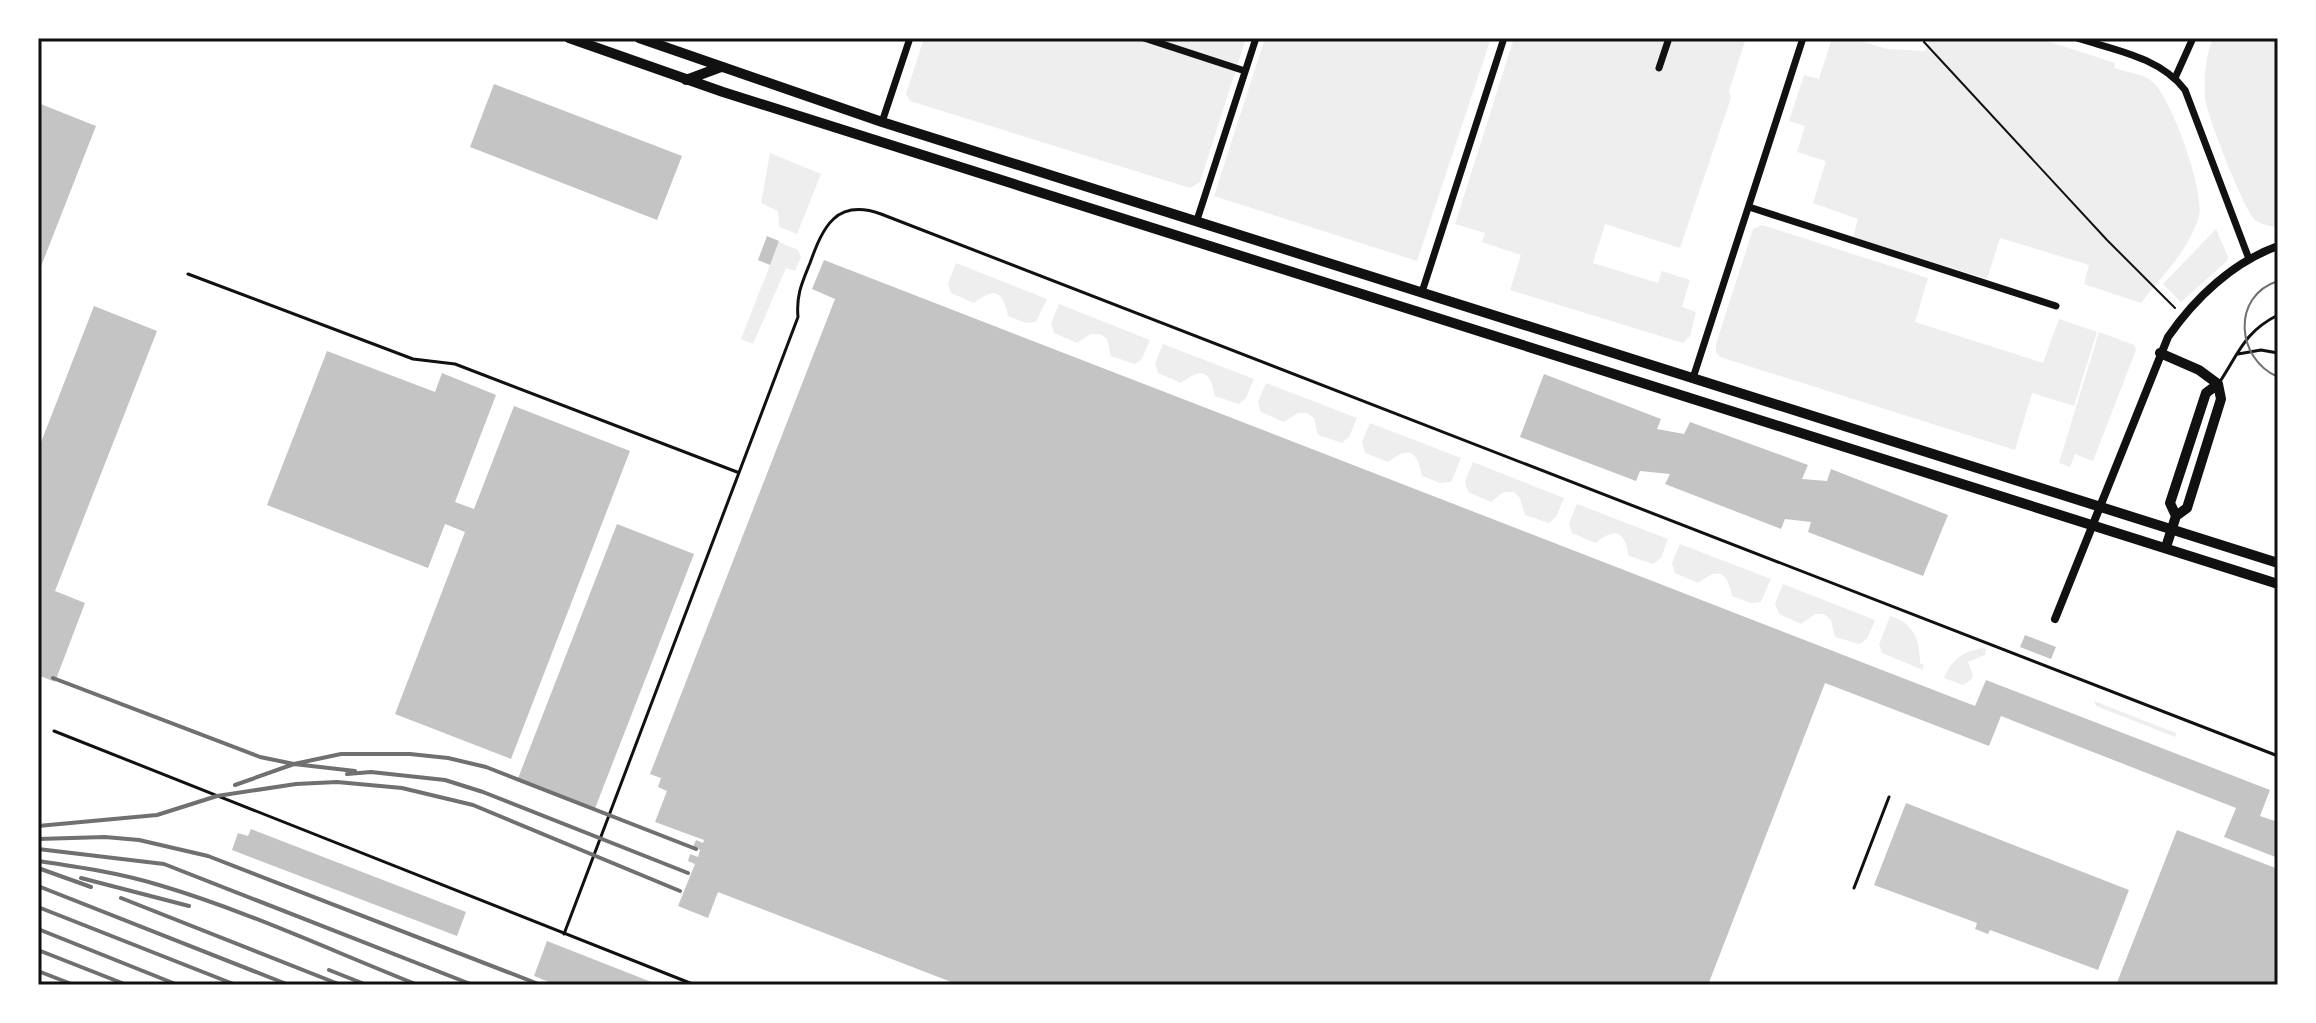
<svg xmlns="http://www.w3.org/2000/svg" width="2316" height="1023" font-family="'Roboto Condensed',sans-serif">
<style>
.green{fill:#eee}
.building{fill:#c4c4c4}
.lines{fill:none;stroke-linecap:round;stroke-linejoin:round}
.path{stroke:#111;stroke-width:2}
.service{stroke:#111;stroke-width:3}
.minor{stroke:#111;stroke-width:7}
.tertiary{stroke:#111;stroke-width:8}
.secondary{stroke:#111;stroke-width:10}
.tram{stroke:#707070;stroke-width:2}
.rail{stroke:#707070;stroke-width:4}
.neatline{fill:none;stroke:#111;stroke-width:3}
</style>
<rect width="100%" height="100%" fill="#fff"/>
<path class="green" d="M924 38H1246L1200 182 1190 188 910 101 906 94Z
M1265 38H1491L1417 261 1214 196Z
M1514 38H1746L1729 91 1731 98 1680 248 1605 224 1593 263 1658 283 1662 271 1690 280 1682 307 1696 312 1690 336 1683 343 1510 290 1521 255 1482 242 1485 233 1455 224Z
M1832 38H1851L1887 49 1925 51 1930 38H2038L2115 63 2114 68C2126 72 2145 74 2154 83 2172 101 2205 191 2199 216 2190 249 2161 277 2141 303L2084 284 2089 265 2000 238 1987 279 1853 237 1858 219 1813 203 1826 161 1797 152 1805 126 1789 121 1804 75 1819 79Z
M2213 38H2278V227C2271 227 2261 224 2255 220 2244 210 2207 115 2205 99 2204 78 2205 58 2213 38Z
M770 153 821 174 797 234 779 227 778 211 761 203Z
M1762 225 1928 278 1915 322 2043 363 2059 319 2097 332 2074 406 2032 393 2015 450 1720 357 1716 352V344L1753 229Z
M2216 229 2228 257 2227 261 2181 302 2163 284Z
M779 242 798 250 801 257 795 271 786 268 753 344 741 339Z
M956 263 1047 299 1036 322 1026 323 1008 316C1003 290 994 287 974 303L951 293 948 283Z
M1059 304 1150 340 1142 359 1135 364 1111 356 1107 339 1100 334H1091L1077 343 1054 333 1051 323Z
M2099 332 2134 345 2136 350 2093 461 2075 454 2070 467 2059 463Z
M1163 344 1254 379 1246 398 1239 404 1215 396C1210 370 1202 367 1181 383L1158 373 1155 363Z
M1266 383 1357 418 1349 437 1342 443 1318 435 1314 418 1307 413H1298L1284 422 1261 412 1258 402Z
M1370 423 1461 458 1451 482 1440 483 1422 476C1417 450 1409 446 1388 462L1365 453 1362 442Z
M1473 462 1564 498 1556 517 1549 523 1525 515 1520 498 1514 492H1504L1491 502 1468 492 1465 482Z
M1577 504 1668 539 1661 558 1653 564 1629 556C1624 530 1616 527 1595 543L1572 533 1569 523Z
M1680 544 1771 579 1761 602 1751 603 1732 596C1727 571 1719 567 1698 583L1675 573 1672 563Z
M1783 584 1875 620 1867 639 1859 644 1835 637 1831 620 1824 614H1815L1801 624 1779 614 1775 604Z
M1890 616C1914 623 1920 640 1920 663L1924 665 1923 670 1882 653 1879 645Z
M1982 648 1986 649 1985 655 1968 662 1973 675 1971 680 1963 685 1944 678C1952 659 1962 652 1982 648Z
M2094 701 2176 733 2175 737 2096 706Z"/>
<path class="building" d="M494 84 682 156 657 220 470 147Z
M38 103 96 126 38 274Z
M767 236 779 241 770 265 758 260Z
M824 260 1975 706 1986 680 2270 790 2260 816 2278 822V858L2224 837 2236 808 2001 716 1989 746 1825 683 1708 985H959L718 892 708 918 678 906 695 864 688 861 690 854 698 857 700 850 693 847 696 840 703 843 704 840 655 822 667 791 658 787 661 778 650 774 835 299 812 289Z
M94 306 157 331 55 591 85 603 55 682 38 675V450Z
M327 351 435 392 442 373 496 395 455 502 474 509 514 406 630 451 511 759 395 714 465 532 445 524 428 568 267 505Z
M1544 374 1661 419 1657 429 1684 434 1690 422 1808 465 1802 479 1827 481 1831 469 1948 515 1923 576 1808 532 1811 522 1785 519 1781 529 1665 484 1670 474 1640 471 1636 481 1520 437Z
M617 524 694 554 594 811 517 781Z
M2025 635 2056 647 2051 659 2020 647Z
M1906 803 2129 890 2098 970 1990 930 1988 934 1975 929 1977 923 1874 885Z
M251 829 466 912 457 936 232 850 238 833 248 836Z
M2177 830 2278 869V985H2116Z
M547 941 659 985H556L544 980 534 976Z"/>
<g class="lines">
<path class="path" d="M1925 38 1924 42 2107 240 2175 308"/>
<path class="service" d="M188 274 413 359 455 364 737 472
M2238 354 2261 350 2278 353
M2219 383C2239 353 2244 332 2278 315
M54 731 695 985
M1854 888 1889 797
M564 934 798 317C796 295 802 283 810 263 823 227 836 198 881 214L2278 756"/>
<path class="minor" d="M1144 38 1245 71
M2077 38C2114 50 2160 57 2185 90L2249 259
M1659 68 1669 38
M2175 78 2193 38
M882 122 910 38
M1749 207 2056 306
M1197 220 1256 38
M1422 292 1504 38
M1693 378 1803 38"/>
<path class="tertiary" d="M2055 619 2168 337C2195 298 2233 262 2278 246"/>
<path class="secondary" d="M569 38 723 92 2278 584
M639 38 882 122 2278 563
M686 80 721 67
M2160 353 2199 370 2218 384 2221 399 2187 508 2176 516 2166 547
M2176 516 2170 503 2206 393 2218 384"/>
<path class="tram" d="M2278 281C2231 296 2236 359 2278 377"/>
<path class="rail" d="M53 678 260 757 294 764 355 771
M347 774 371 772 445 780 483 792 688 873
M235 785 294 764 341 754H410L448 758 486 767 696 849
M38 826 157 815 217 796 296 784 337 782 402 788 473 805 680 891
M38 839 105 837 139 840 208 856 541 985
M38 849 164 864 473 985
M38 861C79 867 120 873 159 885 247 911 332 951 418 985
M38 868 91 887
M81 878 189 906
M38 886 289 985
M121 898 341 985
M38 907 236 985
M38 929 178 985
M38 950 127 985
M329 970 367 985
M38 971 74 985"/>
</g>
<rect width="2316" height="1023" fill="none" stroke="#ffffff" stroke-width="80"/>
<rect x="40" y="40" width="2236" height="943" class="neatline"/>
</svg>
